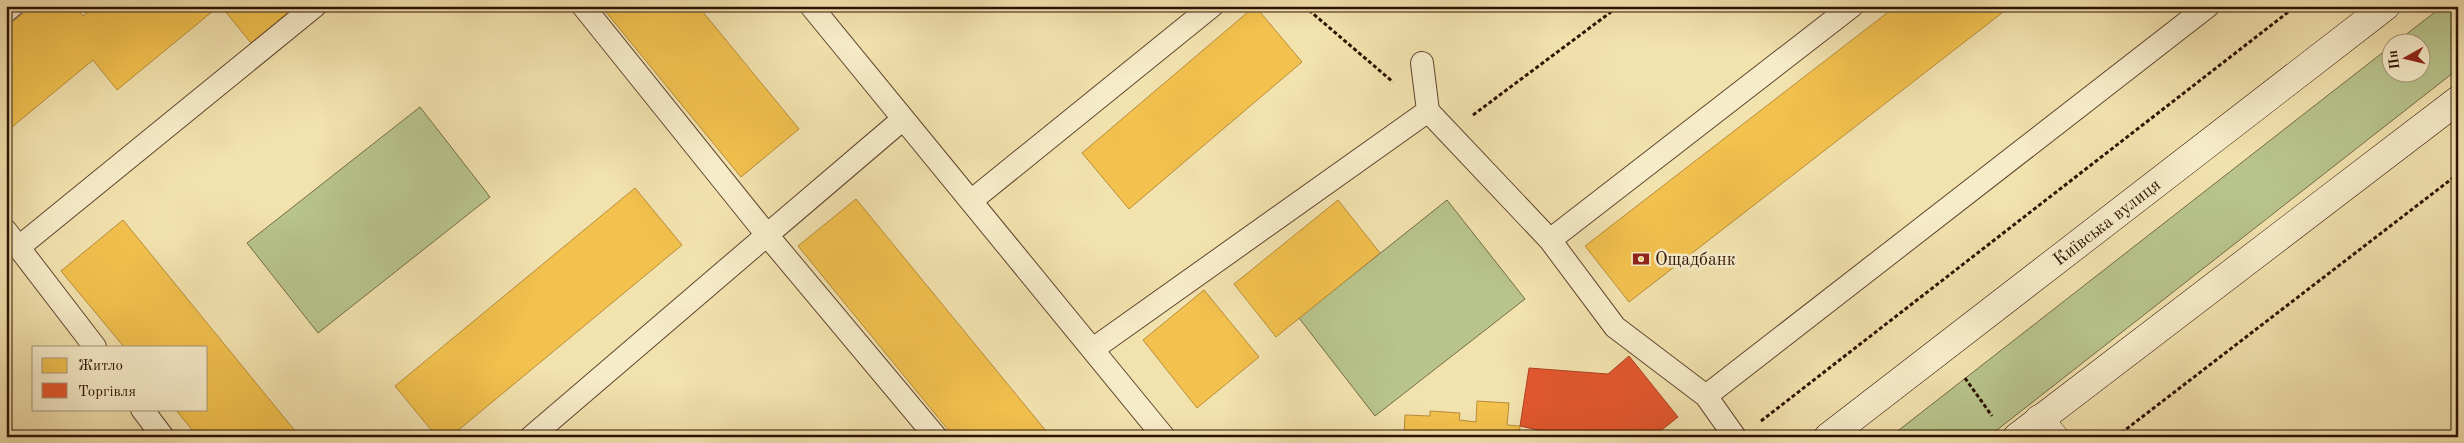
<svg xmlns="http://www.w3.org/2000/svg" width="2464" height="443" font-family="'Old Standard TT',serif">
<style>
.green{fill:#b8c48c;stroke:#746b48}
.homes{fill:#f2c14e;stroke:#b88c38}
.shops{fill:#e4572e;stroke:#ae4221}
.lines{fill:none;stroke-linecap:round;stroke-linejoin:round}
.lane-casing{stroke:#60462e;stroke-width:24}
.street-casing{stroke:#60462e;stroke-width:29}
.secondary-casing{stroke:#2f1203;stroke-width:29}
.path{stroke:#2f1203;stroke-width:3;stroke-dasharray:4 2.5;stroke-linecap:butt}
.lane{stroke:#f7ecca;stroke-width:22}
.street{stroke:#f7ecca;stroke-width:28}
.secondary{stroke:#f7ecca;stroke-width:28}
.labels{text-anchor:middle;stroke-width:5;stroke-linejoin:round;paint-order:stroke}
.street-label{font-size:18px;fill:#2f1203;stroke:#f7ecca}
.poi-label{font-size:18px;fill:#2f1203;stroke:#f7ecca;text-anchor:start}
</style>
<rect width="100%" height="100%" fill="#f2e2ae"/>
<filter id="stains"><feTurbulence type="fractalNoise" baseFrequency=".004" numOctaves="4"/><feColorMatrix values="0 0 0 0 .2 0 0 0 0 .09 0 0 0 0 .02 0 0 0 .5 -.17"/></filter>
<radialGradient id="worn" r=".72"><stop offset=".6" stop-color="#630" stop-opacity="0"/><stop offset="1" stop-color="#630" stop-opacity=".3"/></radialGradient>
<path class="green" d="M2443 6H2458V69L1988 437H1890L2391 46 2392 72H2422V42H2396Z
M420 107 490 197 318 333 247 243Z
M1447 200 1525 299 1375 416 1299 318Z"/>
<path class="homes" d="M32 6H75L83 16 95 6H219L117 90 93 60 6 132V27Z
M221 6H296L251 43Z
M601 6H698L799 129 741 177Z
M1255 6 1302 62 1129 209 1082 153Z
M1896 6H2011L1629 302 1585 246Z
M635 188 682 245 450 437H437L395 386Z
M856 199 1051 437H954L798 246Z
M1338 200 1380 253 1276 337 1234 284Z
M123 220 300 437H198L175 409H206V347H124L61 271Z
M1204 290 1259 357 1197 408 1143 340Z
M1477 401 1509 403 1507 425 1520 426 1519 437H1404L1405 415 1430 416V411L1460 413 1459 420 1476 422Z"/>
<path class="shops" d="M1629 356 1678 417 1653 437H1569L1520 426 1529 368 1608 374Z"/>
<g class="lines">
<g class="lane-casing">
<path id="lane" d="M583 6 767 235 903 119
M811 6 1164 437
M1852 6 1550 240 1615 327 1706 396 2208 6
M6 11 12 6
M1428 111 1550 240
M971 201 1212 6
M6 231 95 347
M19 247 315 6
M1093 349 1428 111 1422 63
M1706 396 1735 437
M142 409 163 437
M531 437 767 235 936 437"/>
</g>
<g class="street-casing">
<path id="street" d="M2039 419 2054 437"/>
</g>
<g class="secondary-casing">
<g id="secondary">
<path id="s1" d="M1828 437 2386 6"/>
<path d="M2017 437 2458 100"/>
</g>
</g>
<path class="path" d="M1304 6 1393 82
M1473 115 1619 6
M1965 378 1992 416
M1761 421 2296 6
M2116 437 2458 174"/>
<use href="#lane" class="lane"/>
<use href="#street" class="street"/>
<use href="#secondary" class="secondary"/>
</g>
<defs>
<g id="bank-bare" transform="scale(1.35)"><path d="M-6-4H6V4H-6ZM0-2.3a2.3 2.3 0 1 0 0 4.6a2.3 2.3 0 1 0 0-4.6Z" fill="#8f2418" stroke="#f7ecca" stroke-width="2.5" paint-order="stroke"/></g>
</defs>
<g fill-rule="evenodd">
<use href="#bank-bare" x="1641" y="259"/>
</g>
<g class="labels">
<g class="street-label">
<text dy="6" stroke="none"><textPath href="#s1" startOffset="352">Київська вулиця</textPath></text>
</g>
<g class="poi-label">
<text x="1655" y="265">Ощадбанк</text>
</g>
</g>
<rect width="2464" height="443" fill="none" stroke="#f2e2ae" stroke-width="25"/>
<rect x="8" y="8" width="2449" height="428" fill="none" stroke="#2f1203" stroke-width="2.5"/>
<rect x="12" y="12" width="2439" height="418" fill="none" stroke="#2f1203"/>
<rect x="32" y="346" width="175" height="65" fill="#f7ecca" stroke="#a7957a"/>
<rect x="42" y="358" width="25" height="15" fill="#f2c14e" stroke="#a7957a"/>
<text x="78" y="370" font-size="15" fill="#2f1203">Житло</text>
<rect x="42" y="383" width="25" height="15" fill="#e4572e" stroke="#a7957a"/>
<text x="78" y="396" font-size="15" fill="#2f1203">Торгівля</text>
<g transform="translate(2406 58) rotate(262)"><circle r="24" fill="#f7ecca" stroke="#a7957a"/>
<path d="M0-4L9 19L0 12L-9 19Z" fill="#8f2418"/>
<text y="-8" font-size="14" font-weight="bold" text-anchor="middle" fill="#2f1203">Пн</text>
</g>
<rect width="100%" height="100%" filter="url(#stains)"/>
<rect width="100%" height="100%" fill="url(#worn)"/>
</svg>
